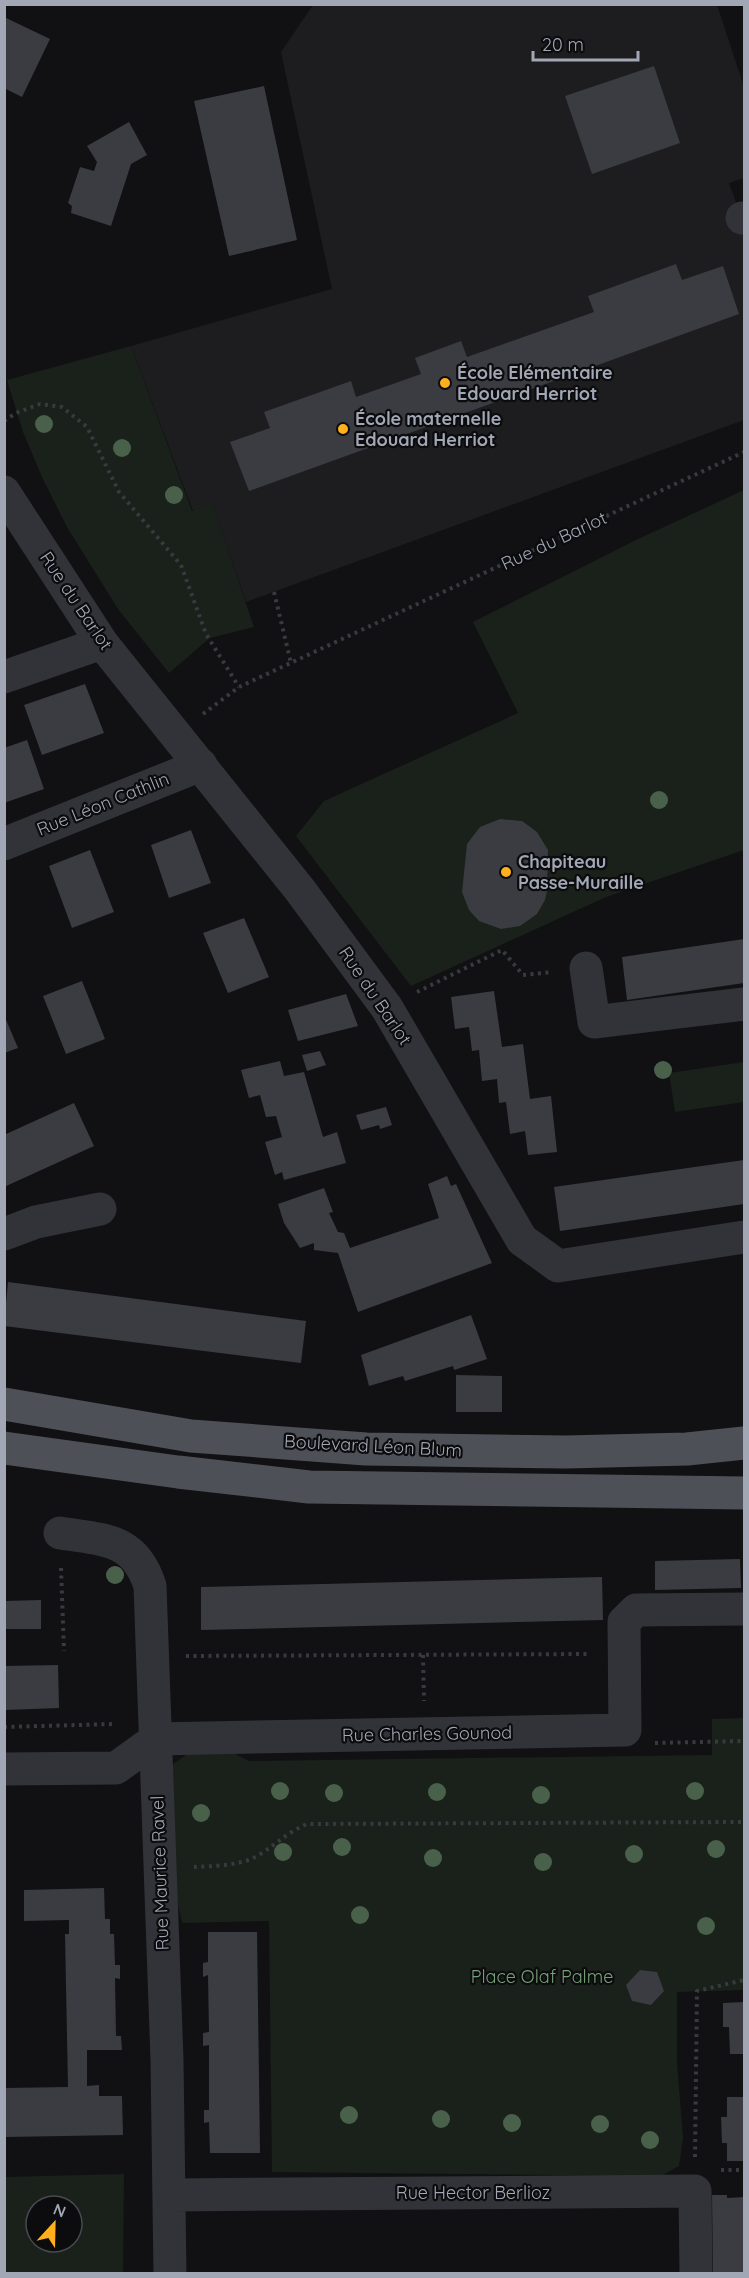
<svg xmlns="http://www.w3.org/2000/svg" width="749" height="2278" font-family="Quicksand,sans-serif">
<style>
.built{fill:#1d1d20}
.green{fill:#19211a;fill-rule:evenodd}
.building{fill:#3a3c41}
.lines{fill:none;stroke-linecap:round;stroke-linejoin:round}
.path{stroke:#373a3f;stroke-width:4;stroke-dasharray:3 4.5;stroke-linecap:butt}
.minor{stroke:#323338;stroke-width:33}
.major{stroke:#4d5057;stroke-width:33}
.tree{fill:#49614b}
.poi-dot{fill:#ffb01c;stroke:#0c0c0e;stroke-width:2}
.labels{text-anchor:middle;stroke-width:4.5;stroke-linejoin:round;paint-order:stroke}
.poi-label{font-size:18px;font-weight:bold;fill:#a1a7b5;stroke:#0c0c0e;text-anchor:start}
.street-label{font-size:18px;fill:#a1a7b5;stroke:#0c0c0e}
.park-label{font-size:18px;fill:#76a278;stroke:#0c0c0e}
</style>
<rect width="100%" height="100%" fill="#111113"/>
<path class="built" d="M313 5H717L744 87V178L729 183 744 224V420L246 602 212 504 193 511 131 346 332 289 281 52Z"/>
<path class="green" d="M131 346 192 511 212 503 254 627 210 638 169 673 118 609 67 527 42 477 23 432 7 380Z
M744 490V850L606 897 411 986 296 836 324 801 518 713 473 622 636 540Z
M744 1062V1102L675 1112 669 1073Z
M744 1718V1990L677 1992V2062L683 2138 679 2166 661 2176 272 2172 269 1921 182 1923 173 1881 169 1767 190 1752 229 1751 249 1761 712 1755V1719Z
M124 2174 123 2273H5V2177ZM36 2206H72V2242H36Z"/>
<path class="building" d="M4 17 50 39 22 97 4 88Z
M654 66 680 143 592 174 565 96Z
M264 86 297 240 229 256 194 101Z
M129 122 147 155 131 164 111 226 71 213 72 206 68 203 80 167 94 171 97 162 87 146Z
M676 264 682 280 723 266 739 314 249 491 230 442 270 428 264 412 351 381 356 397 421 374 415 358 461 341 467 357 594 312 588 296Z
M85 684 104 733 42 755 24 705Z
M27 740 44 789 4 803V748Z
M500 819 522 821 537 832 548 850 547 891 545 900 537 914 520 926 501 929 479 921 469 910 462 892 467 844 480 827Z
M191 830 211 883 169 898 151 845Z
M90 850 114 912 72 928 49 866Z
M244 918 269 977 228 993 203 933Z
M744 939V983L627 1000 622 957Z
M82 981 105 1039 66 1054 43 996Z
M494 991 502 1047 523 1044 530 1099 551 1096 557 1152 528 1155 525 1131 510 1134 506 1102 499 1103 497 1079 482 1081 479 1050 472 1051 469 1027 455 1029 451 997Z
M346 994 358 1026 298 1041 288 1010Z
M4 1015 18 1048 4 1053Z
M320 1051 326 1065 307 1071 302 1055Z
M280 1061 284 1076 304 1072 323 1137 337 1132 346 1163 284 1180 282 1172 275 1175 265 1142 282 1137 276 1116 266 1117 260 1095 249 1098 241 1070Z
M74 1103 94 1146 4 1187V1135Z
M386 1107 392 1125 380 1129 379 1125 361 1130 356 1115Z
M744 1160V1204L560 1231 554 1187Z
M447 1176 451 1186 456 1184 492 1263 358 1312 338 1253 314 1250V1243L300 1248 284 1223 278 1204 324 1188 333 1212 329 1213 338 1232 344 1233 350 1248 439 1218 428 1184Z
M8 1282 306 1321 301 1363 4 1326Z
M471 1315 487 1359 454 1370 453 1366 405 1381 403 1376 369 1386 361 1355Z
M456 1375 502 1376V1412H456Z
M740 1559 741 1588 655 1590V1561Z
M602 1577 603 1620 201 1630V1587Z
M41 1600V1629H4V1601Z
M58 1665 59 1708 5 1710V1666Z
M104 1888 105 1919H110V1934H114L115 1965H120V1979L115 1978 116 2036H121L122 2050H87V2086L99 2085V2096H122L123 2135 4 2137V2088L68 2087 65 1934H69V1920L24 1921V1890Z
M208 1932H257L260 2153H210L209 2122 204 2123V2110H209V2045L203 2046V2033L209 2032 208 1975 203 1977V1963L208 1962Z
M640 1970 657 1972 664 1991 651 2005 632 2001 626 1985Z
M744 2002V2054H730L729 2027H723V2003Z
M727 2097H744V2161H727V2143H722L721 2117H727Z
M712 2195H727V2198L744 2197V2274H713Z"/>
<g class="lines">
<path class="path" d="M4 421 16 413 40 404 62 407 87 427 119 492 181 565 206 634 239 687
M274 592 291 663
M203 714 239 687 744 452
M417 992 502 950 523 975 552 972
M61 1568 64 1651
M423 1655 424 1701
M186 1656 589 1654
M4 1727 115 1724
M655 1743 744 1741
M194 1867C214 1866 241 1866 259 1855 277 1844 286 1833 307 1824L744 1822
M695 2157 697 1991 744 1980
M721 2170H744"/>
<path class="minor" d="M742 218H744
M4 492 102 643 300 890 387 1008 522 1240 558 1266 744 1237
M4 677 102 643
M4 844 201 765
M586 968 594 1022 744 1004
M4 1234 36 1222 100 1209
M60 1533C104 1540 135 1538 150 1586L167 2060 170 2274
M4 1769 116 1768 156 1739 625 1730 624 1622 636 1610 744 1609
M170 2195 695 2191 696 2274"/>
<path class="major" d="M4 1404 191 1436 366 1449 566 1452 687 1449 744 1443
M4 1448 178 1472 309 1487 744 1493"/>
</g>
<g class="tree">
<circle cx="44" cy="424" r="9"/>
<circle cx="122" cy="448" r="9"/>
<circle cx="174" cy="495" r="9"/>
<circle cx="659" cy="800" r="9"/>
<circle cx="663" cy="1070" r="9"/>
<circle cx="115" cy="1575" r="9"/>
<circle cx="280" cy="1791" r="9"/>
<circle cx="695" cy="1791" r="9"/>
<circle cx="437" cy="1792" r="9"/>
<circle cx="334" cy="1793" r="9"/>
<circle cx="541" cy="1795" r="9"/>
<circle cx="201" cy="1813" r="9"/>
<circle cx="342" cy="1847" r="9"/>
<circle cx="716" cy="1849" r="9"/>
<circle cx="283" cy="1852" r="9"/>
<circle cx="634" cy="1854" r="9"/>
<circle cx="433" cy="1858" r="9"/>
<circle cx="543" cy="1862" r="9"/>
<circle cx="360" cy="1915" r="9"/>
<circle cx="706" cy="1926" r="9"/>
<circle cx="349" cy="2115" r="9"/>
<circle cx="441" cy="2119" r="9"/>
<circle cx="512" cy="2123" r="9"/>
<circle cx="600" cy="2124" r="9"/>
<circle cx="650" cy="2140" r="9"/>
</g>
<g class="poi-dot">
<circle cx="445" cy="383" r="6"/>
<circle cx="343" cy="429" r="6"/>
<circle cx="506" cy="872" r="6"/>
</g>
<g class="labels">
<g class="poi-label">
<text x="457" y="379">École Elémentaire<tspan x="457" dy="21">Edouard Herriot</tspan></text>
<text x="355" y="425">École maternelle<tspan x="355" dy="21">Edouard Herriot</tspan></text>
<text x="518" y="868">Chapiteau<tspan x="518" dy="21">Passe-Muraille</tspan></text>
</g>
<g class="street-label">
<text transform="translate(554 541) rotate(-25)" y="6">Rue du Barlot</text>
<text transform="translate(76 601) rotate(56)" y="6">Rue du Barlot</text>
<text transform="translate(103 804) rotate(-22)" y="6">Rue Léon Cathlin</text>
<text transform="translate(375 996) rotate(56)" y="6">Rue du Barlot</text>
<text transform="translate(373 1446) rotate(3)" y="6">Boulevard Léon Blum</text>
<text transform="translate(427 1734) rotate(-1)" y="6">Rue Charles Gounod</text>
<text transform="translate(160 1873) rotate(-92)" y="6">Rue Maurice Ravel</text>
<text x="473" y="2199">Rue Hector Berlioz</text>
</g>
<g class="park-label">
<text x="542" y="1983">Place Olaf Palme</text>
</g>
</g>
<rect width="749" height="2278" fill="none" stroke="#a1a7b5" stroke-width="12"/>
<g transform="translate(54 2224) rotate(22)"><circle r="28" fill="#0c0c0e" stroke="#484a51" stroke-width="1.5"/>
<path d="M0-4.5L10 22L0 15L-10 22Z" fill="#ffb01c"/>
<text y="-9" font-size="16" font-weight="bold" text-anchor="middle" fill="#a1a7b5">N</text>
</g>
<path d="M533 51v9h105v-9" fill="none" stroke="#a1a7b5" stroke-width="3"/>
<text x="542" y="51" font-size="18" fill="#a1a7b5" stroke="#0c0c0e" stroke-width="4.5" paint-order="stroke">20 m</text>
</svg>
